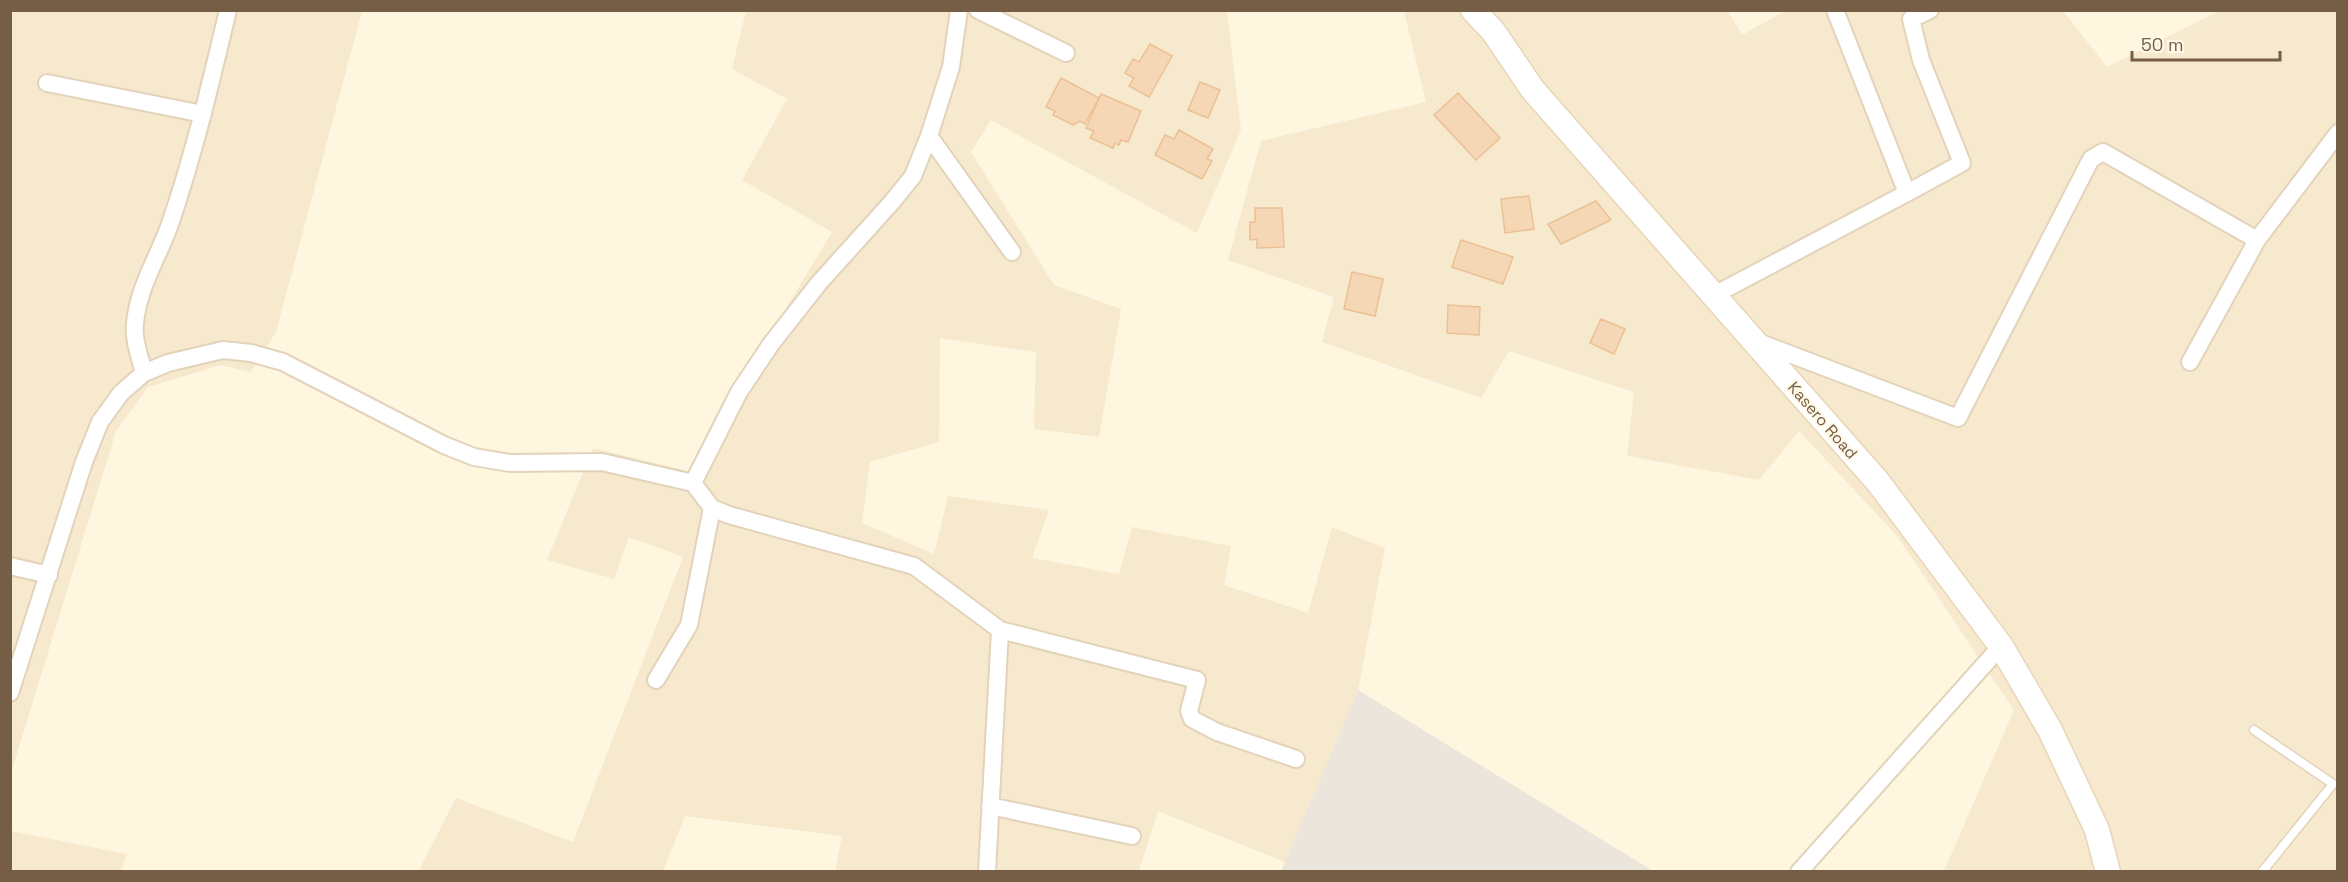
<svg xmlns="http://www.w3.org/2000/svg" width="2348" height="882" font-family="'Space Grotesk',sans-serif">
<style>
.residential{fill:#f6e9cd}
.industrial{fill:#ece5dc}
.building{fill:#f6d7b5;stroke:#eac094;stroke-width:1.5}
.lines{fill:none;stroke-linecap:round;stroke-linejoin:round}
.lane-casing{stroke:#e3d3bb;stroke-width:11}
.street-casing{stroke:#e3d3bb;stroke-width:20}
.secondary-casing{stroke:#e8d5b8;stroke-width:27}
.lane{stroke:#fff;stroke-width:8}
.street{stroke:#fff;stroke-width:16}
.secondary{stroke:#fff;stroke-width:24}
.labels{text-anchor:middle;stroke-width:4.5;stroke-linejoin:round;paint-order:stroke}
.street-label{font-size:16px;fill:#765d45;stroke:#fff9e7}
</style>
<rect width="100%" height="100%" fill="#fef6df"/>
<path class="residential" d="M11 11H362L276 332 251 372 221 365 148 387 116 431 11 773Z
M746 11H1227L1241 130 1197 233 991 120 971 152 1054 285 1121 309 1099 437 1034 429 1036 352 940 338 939 442 870 462 862 523 934 554 948 496 1049 510 1032 558 1119 574 1132 527 1231 546 1224 585 1308 613 1332 527 1385 548 1358 690 1285 862 1158 811 1139 871H835L842 836 685 816 663 871 418 872 456 798 573 842 683 557 629 537 614 579 547 560 593 448 688 471 832 232 742 180 787 99 732 69Z
M1404 11H1728L1742 35 1785 11H2063L2107 67 2219 11H2337V871H1944L2014 710 1897 536 1799 431 1759 480 1627 456 1634 392 1509 351 1481 398 1322 342 1334 297 1228 260 1261 141 1426 102Z
M10 831H11L127 854 121 871H11Z"/>
<path class="industrial" d="M1358 690 1653 871H1281Z"/>
<path class="building" d="M1150 44 1172 56 1149 97 1129 86 1134 78 1125 73 1133 59 1139 62Z
M1061 78 1099 98 1085 124 1080 121 1073 125 1053 115 1055 111 1046 107Z
M1200 82 1220 90 1208 118 1188 110Z
M1458 93 1500 138 1476 160 1434 115Z
M1101 94 1141 111 1128 142 1121 140 1119 145 1115 143 1113 148 1090 138 1094 131 1086 128Z
M1179 130 1213 149 1207 159 1212 161 1202 179 1155 155 1165 135 1174 139Z
M1529 196 1534 229 1505 233 1501 199Z
M1596 201 1611 220 1561 244 1548 224Z
M1255 208H1282L1284 247 1257 248V239L1250 240V222H1255Z
M1461 240 1513 257 1503 284 1452 267Z
M1352 272 1383 279 1375 316 1344 309Z
M1448 305 1480 307 1479 335 1447 333Z
M1601 319 1625 329 1614 354 1590 343Z"/>
<g class="lines">
<g class="lane-casing">
<path id="lane" d="M2254 730 2333 784 2262 872"/>
</g>
<g class="street-casing">
<path id="street" d="M978 10 1066 53
M47 83 203 114
M929 136 1012 252
M1907 193 1962 163 1921 60 1911 19 1930 10
M1714 295 1907 193 1835 10
M1758 342 1958 418 2091 159 2103 152 2257 240
M2190 362 2257 240 2338 133
M144 373C140 357 133 340 135 323 139 285 158 258 170 224 194 154 211 82 228 10
M693 483 739 392 771 344 819 283 892 202 913 176 929 136 951 67 959 10
M10 566 49 575
M656 680 689 625 712 508
M10 693 84 462 100 422 121 393 144 373 168 363 223 350 251 353 283 362 444 445 474 457 510 463 602 462 693 483 712 508 729 515 914 566 1000 630 1197 680 1189 711 1192 719 1217 732 1296 759
M990 806 1132 836
M987 872 1000 630
M1799 872 2001 646"/>
</g>
<g class="secondary-casing">
<path id="secondary" d="M1473 10 1493 31 1533 90 1878 482 2001 646 2050 730 2097 830 2108 872"/>
</g>
<use href="#lane" class="lane"/>
<use href="#street" class="street"/>
<use href="#secondary" class="secondary"/>
</g>
<g class="labels">
<g class="street-label">
<text transform="translate(1823 420) rotate(49)" y="6">Kasero Road</text>
</g>
</g>
<rect width="2348" height="882" fill="none" stroke="#765d45" stroke-width="24"/>
<path d="M2132 51v9h148v-9" fill="none" stroke="#765d45" stroke-width="3"/>
<text x="2141" y="51" font-size="18" fill="#765d45" stroke="#fff9e7" stroke-width="4.5" paint-order="stroke">50 m</text>
</svg>
